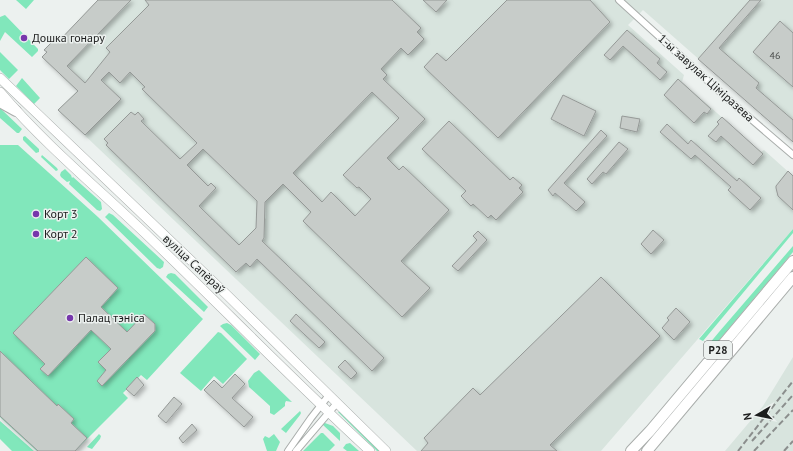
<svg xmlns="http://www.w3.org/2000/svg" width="793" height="451" font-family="'PT Sans',sans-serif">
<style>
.built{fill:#d8e4de}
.green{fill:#81e7bb}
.building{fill:#c7ccc9;stroke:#959997;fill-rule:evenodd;filter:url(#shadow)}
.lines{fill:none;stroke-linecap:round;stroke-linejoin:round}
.minor-casing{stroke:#a9adab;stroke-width:8}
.secondary-casing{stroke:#a9adab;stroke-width:10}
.primary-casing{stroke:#a9adab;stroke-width:12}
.minor{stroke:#fff;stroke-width:6}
.secondary{stroke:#fff;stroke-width:9}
.primary{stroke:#fff;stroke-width:10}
.rail{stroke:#8b8e8d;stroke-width:2;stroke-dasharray:6 3;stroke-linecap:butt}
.poi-dot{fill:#7737ac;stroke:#ecf1ef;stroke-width:1.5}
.labels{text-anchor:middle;stroke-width:3;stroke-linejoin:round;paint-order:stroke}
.number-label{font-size:10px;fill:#474948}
.shield{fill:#ecf1ef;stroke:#5a5d5c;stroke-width:1}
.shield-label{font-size:11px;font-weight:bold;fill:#1c1d1d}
.poi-label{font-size:12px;fill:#1c1d1d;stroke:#ecf1ef;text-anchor:start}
.street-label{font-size:12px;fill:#1c1d1d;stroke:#ecf1ef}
</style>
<defs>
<filter id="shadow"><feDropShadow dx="2.5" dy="2.5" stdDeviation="2" flood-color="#0004"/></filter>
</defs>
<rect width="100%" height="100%" fill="#ecf1ef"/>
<path class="built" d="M98 0H793V142L643 10 628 25 684 75 682 82 761 152 764 150 793 176V229L601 451H417L58 110 77 91 42 57 47 52 44 50 54 40 57 43Z
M793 357V451H725L763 406Z"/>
<path class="green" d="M16 0H34L26 9Z
M5 15 38 49V51L32 57 5 32 0 41V17Z
M0 52 18 70 9 79 0 70Z
M22 78 40 98 34 104 16 86Z
M0 108 22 129 19 133H17L0 118Z
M25 136 39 149V152L36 153 23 140V137Z
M0 145H18L98 217 203 319 147 380 141 375 123 393 128 398 75 451H37L0 417Z
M42 155 57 168 58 170 56 171 41 157Z
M65 169 71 175 72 178 73 177 101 202 102 209 100 211 97 210 69 184 70 181 67 182 61 177 60 175 61 172Z
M109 213 113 215 164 262 163 267 160 269 157 268 105 217Z
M793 229V233L703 341 699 339Z
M793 246V252L715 345H710L709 344 719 332Z
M171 273 175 274 208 307 204 312 166 277 168 274Z
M227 323 231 325 260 354 255 360 220 326 223 324Z
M218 332 221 333 247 359 223 384 214 376 201 391 180 373Z
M259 370 292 402 286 401 285 403V406L274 415 270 413V406L249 387 248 381 254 373Z
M300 411 301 413 300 415 286 433 281 429Z
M340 411 380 451H377L338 412Z
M0 421 34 451H12L0 439Z
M325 423 333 426 340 433V441L322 424Z
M321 433H323L335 445 329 451H303Z
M99 434 101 436 100 439 92 449 87 447Z
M274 434 280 442 276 451H267L263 439 265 436 269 438Z
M350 443 359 451H347L343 448 346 444Z"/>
<path class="building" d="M98 0H131L67 66 85 83 110 52 106 48 149 5 145 0H392L421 28 417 32 424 39 408 55 401 48 381 69 387 75 383 79 425 119 387 158 399 170 403 166 449 210 401 261 430 288 402 317 303 221 311 212 283 184 265 202 264 238 262 241 384 358 372 371 257 259 250 267 246 263 236 272 106 145 108 143 104 139 131 112 135 115 138 112 144 119 141 121 180 159 197 143 142 89 145 87 130 72 120 83 109 72 101 80 121 99 85 135 58 110 78 91 42 57 47 52 44 50 54 40 57 43ZM372 92 399 118 343 175 357 188 359 187 371 199 355 216 331 192 322 202 293 173ZM203 149 257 201 256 228 239 245 199 206 216 188 211 183 208 186 187 165Z
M423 0H447L436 12Z
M507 0H590L610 22 498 138 424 67 437 53 446 61Z
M750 0H761L719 48 759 83 756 88 793 120V142L698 59Z
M780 21 793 33V87L753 52Z
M627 30 660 59 657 63 667 72 660 80 623 46 610 60 604 55Z
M678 79 711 109 707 114 704 112 694 123 664 95Z
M563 95 596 111 584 136 551 119Z
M622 116 640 119 637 132 620 128Z
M722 117 763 154 753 165 721 136 716 142 708 136 719 124 717 122Z
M449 121 510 180 513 177 522 185 519 188 523 192 496 220 491 215 488 218 473 204 471 206 461 196 466 191 422 149Z
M667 124 688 144 691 140 737 181 739 178 761 198 750 210 728 190 731 187 695 155 691 159 660 132Z
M601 130 607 136 564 183 585 202 576 211 555 193 553 196 548 190Z
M619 142 628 149 606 174 603 172 592 184 587 179Z
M788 171 793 176V210L778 196 776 188V186Z
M653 230 664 240 651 254 641 244Z
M478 231 487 240 458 271 452 266 477 240 473 236Z
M86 257 118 288 101 307 127 332 144 314 155 324V331L102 386 97 381 106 370 98 362 111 349 91 330 48 376 40 369 45 364 13 333Z
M601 277 660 336 550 445 557 451H421L428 443 424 438 473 388 480 395Z
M676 308 690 322 674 340 662 328 669 320 667 318Z
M296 314 325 342 319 348 290 321Z
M0 351 57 406 58 404 74 419 71 423 87 438 75 451H38L0 416Z
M345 360 357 373 351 379 338 367Z
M235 374 245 384 232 398 253 417 244 427 204 390 214 380 222 388Z
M137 377 144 385 134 396 126 389Z
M174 397 182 404 166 423 158 416Z
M192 424 197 430 183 443 179 438Z"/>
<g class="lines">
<g class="minor-casing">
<path id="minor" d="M619 0 730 101 793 155
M288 451 311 418 329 395
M296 451 337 403"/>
</g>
<g class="secondary-casing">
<path id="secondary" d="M0 78 226 294 386 451
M0 92C45 145 100 190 150 238 224 309 295 382 370 451"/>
</g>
<g class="primary-casing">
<path id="primary" d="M0 102 16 111
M631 451 650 431 793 261
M647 451 793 277"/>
</g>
<use href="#minor" class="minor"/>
<use href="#secondary" class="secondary"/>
<use href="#primary" class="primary"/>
<path class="rail" d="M752 441 793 395
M738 451 793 381
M754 451 793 410
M784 451 793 441"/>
</g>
<g class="poi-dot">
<circle cx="24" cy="38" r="4"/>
<circle cx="36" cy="214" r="4"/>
<circle cx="36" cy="234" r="4"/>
<circle cx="70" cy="318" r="4"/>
</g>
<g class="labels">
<g class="number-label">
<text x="775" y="59">46</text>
</g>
<rect class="shield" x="704" y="341" width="28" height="18" rx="3"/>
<g class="shield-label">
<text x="718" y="354">Р28</text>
</g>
<g class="poi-label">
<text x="32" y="42">Дошка гонару</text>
<text x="44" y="218">Корт 3</text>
<text x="44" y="238">Корт 2</text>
<text x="78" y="322">Палац тэніса</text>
</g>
<g class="street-label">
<text transform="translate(706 78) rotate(42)" y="4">1-ы завулак Ціміразева</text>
<text transform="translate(194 264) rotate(43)" y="4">вуліца Сапёраў</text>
</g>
</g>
<g transform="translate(757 415) rotate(261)" stroke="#ecf1ef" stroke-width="3" paint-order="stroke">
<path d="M0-3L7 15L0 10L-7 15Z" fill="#1c1d1d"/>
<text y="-6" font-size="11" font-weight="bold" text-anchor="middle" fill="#1c1d1d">N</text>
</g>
</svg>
